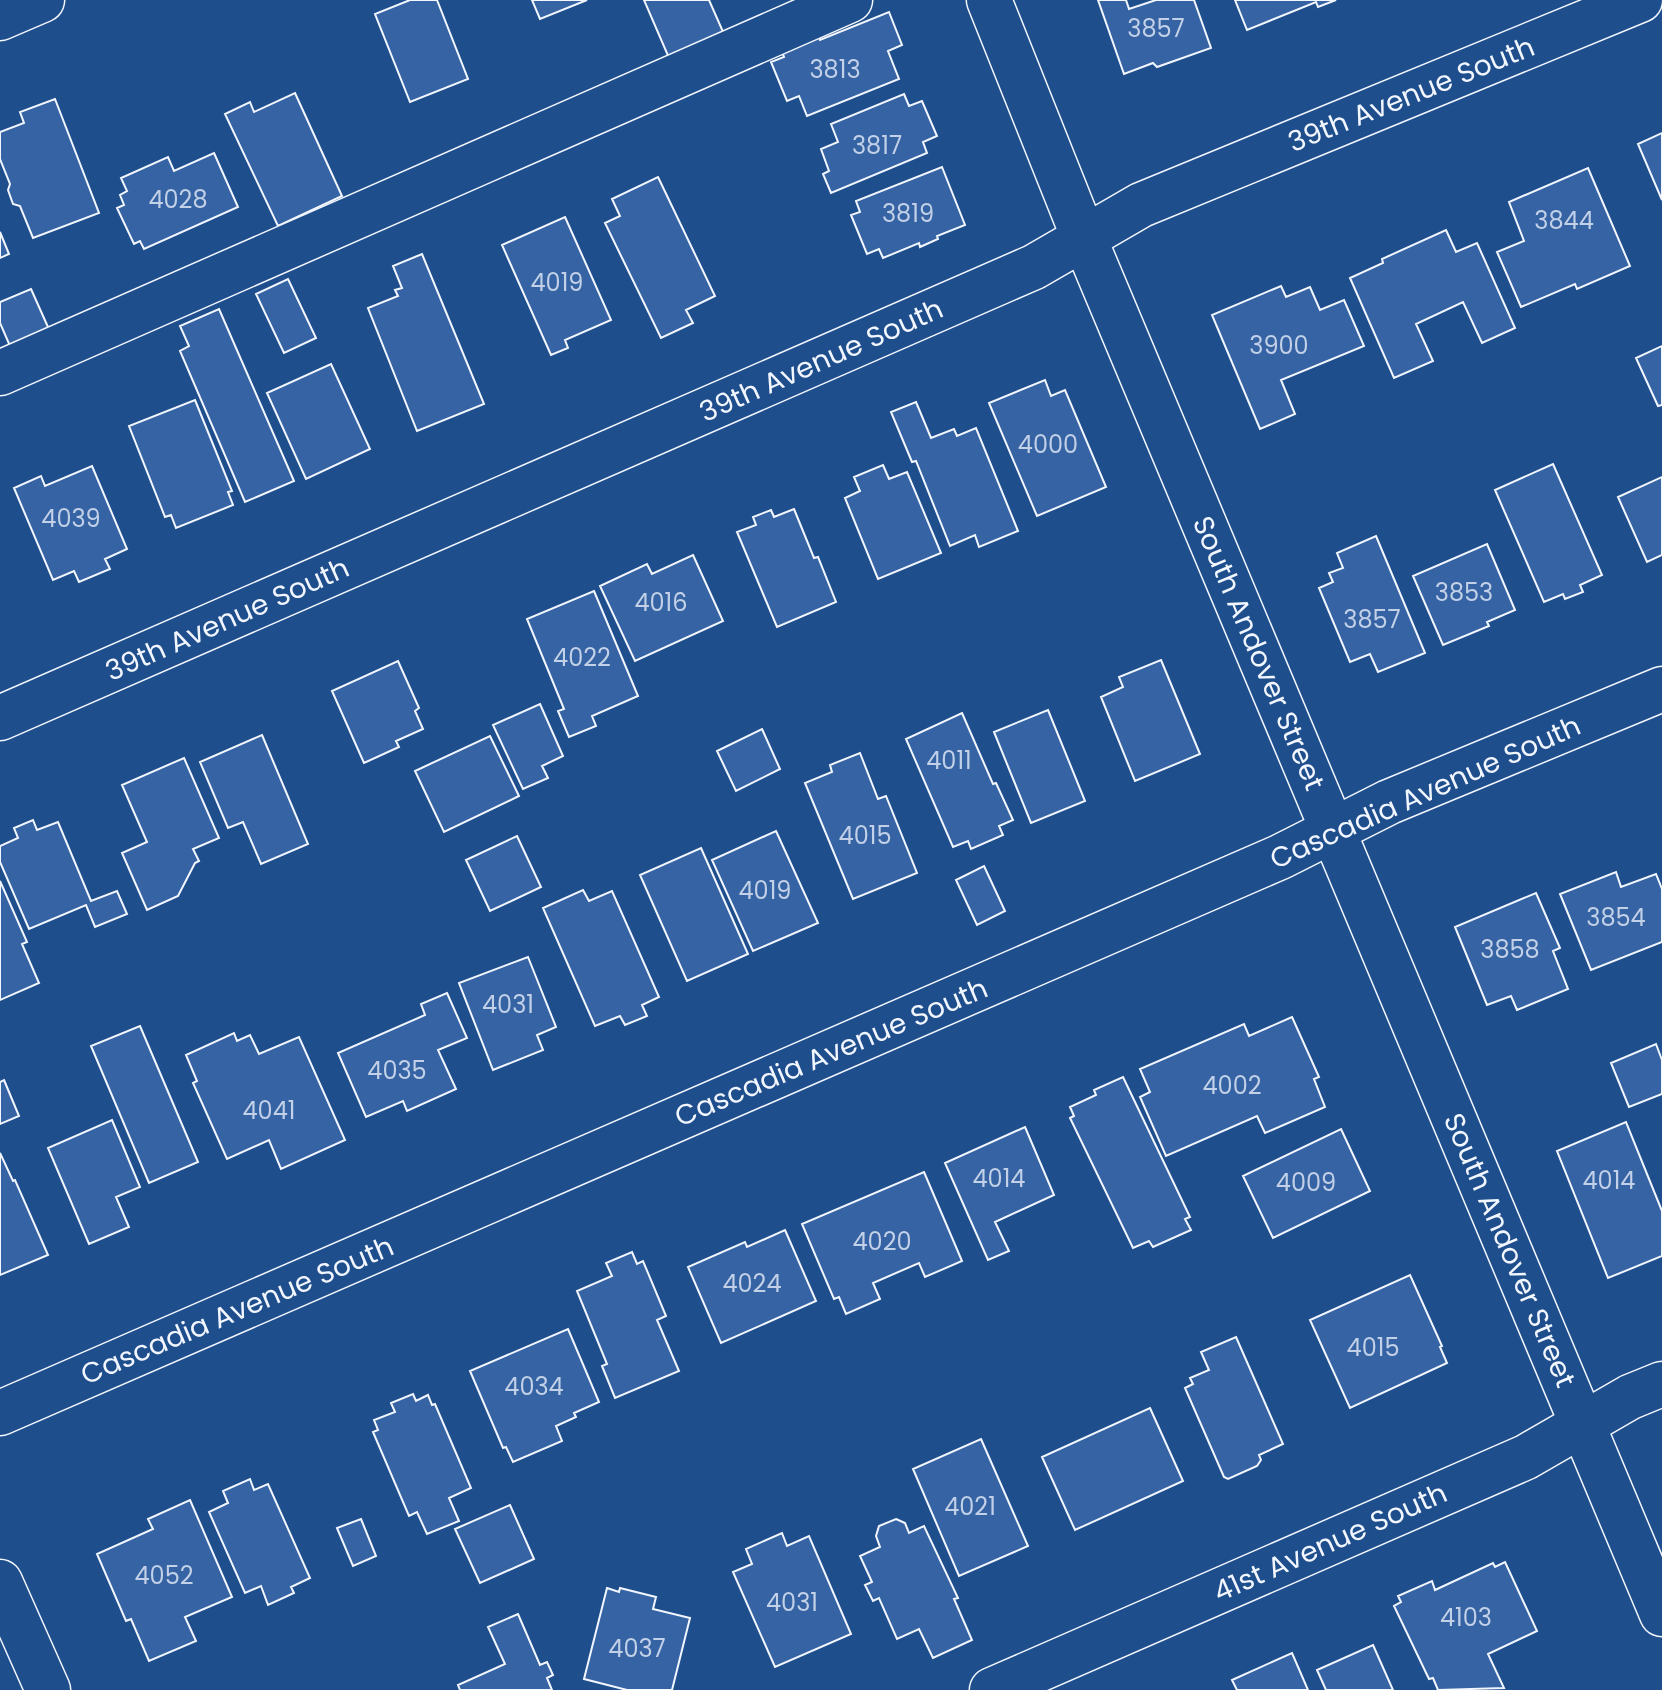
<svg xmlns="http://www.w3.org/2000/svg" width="1662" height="1690" font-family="Poppins,sans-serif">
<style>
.building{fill:#3563a3;stroke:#f2f6ff;stroke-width:2}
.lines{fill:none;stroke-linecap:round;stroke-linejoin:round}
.minor-casing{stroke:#f2f6ff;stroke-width:47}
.minor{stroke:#1f4e8c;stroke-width:44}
.labels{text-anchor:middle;stroke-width:6;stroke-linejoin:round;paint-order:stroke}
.number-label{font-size:24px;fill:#c3d1e8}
.street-label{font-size:28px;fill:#f2f6ff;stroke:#1f4e8c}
</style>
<rect width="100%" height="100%" fill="#1f4e8c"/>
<path class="building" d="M410 0H437L468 79 410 102 375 14Z
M532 0H587L540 19Z
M644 0H709L724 34 669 58Z
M1098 0H1126L1129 9 1156 0H1194L1211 48 1157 67 1153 63 1124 74Z
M1235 0H1336L1318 7 1316 2 1247 30Z
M889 12 902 45 888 51 899 79 807 116 799 96 787 101 771 62 784 57 781 49 818 34 820 40Z
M295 93 342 196 278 226 225 114 250 102 254 112Z
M904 94 909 106 922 101 937 136 923 142 927 153 831 193 823 174 829 171 821 149 838 142 831 124Z
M55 99 99 213 33 238 20 206 13 204 8 190 10 184 0 159V132L24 123 20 112Z
M1662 133V200L1638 144Z
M214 153 238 207 144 249 140 241 134 244 117 208 124 205 120 195 127 191 121 178 168 157 174 171Z
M942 167 965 225 937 236 938 239 920 247 919 243 883 258 879 249 867 254 851 215 860 212 856 201Z
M1588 168 1630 266 1577 289 1575 284 1521 307 1497 252 1524 241 1509 202Z
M658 177 715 296 686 310 693 323 661 338 605 223 620 216 612 199Z
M565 217 611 320 565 340 568 348 551 355 502 245Z
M1446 230 1456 252 1477 243 1515 328 1482 343 1463 302 1416 324 1433 361 1394 378 1350 278 1383 263 1382 259Z
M0 232 9 254 0 258Z
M422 254 484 404 417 431 368 308 398 296 395 290 402 288 393 266Z
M288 279 316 338 284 353 256 294Z
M1281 286 1286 297 1310 287 1320 310 1344 300 1364 346 1281 380 1295 414 1260 429 1212 315Z
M31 289 52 336 13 353 0 323V302Z
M219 309 294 481 245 502 180 351 189 346 180 326Z
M1662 346V405L1658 406 1636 358Z
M331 364 370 449 306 479 267 393Z
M1045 380 1051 396 1065 390 1106 487 1037 516 989 403Z
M195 400 232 491 228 492 233 505 176 528 171 515 165 517 129 426Z
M916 402 931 438 954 429 957 436 976 428 1018 531 979 547 975 535 950 546 916 461 912 462 891 412Z
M1553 464 1602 575 1580 585 1583 592 1565 599 1563 594 1544 602 1495 490Z
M883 465 889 479 907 472 941 553 878 579 845 498 860 491 854 477Z
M92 466 127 549 105 559 110 569 79 582 74 571 53 580 14 488 41 476 45 486Z
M1662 477V555L1647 562 1618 497Z
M794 509 814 558 818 557 836 602 777 627 737 532 756 525 753 517 771 510 774 517Z
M1376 536 1425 653 1378 672 1370 654 1350 662 1319 588 1333 582 1329 573 1343 568 1337 553Z
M1487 544 1515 610 1487 622 1489 626 1443 645 1413 576Z
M693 555 723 621 635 661 600 586 647 564 652 574Z
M594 591 638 696 592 716 596 726 569 737 558 711 564 709 527 619Z
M1161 660 1200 754 1135 781 1101 697 1123 687 1119 677Z
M398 661 419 708 415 711 423 729 396 741 399 747 364 763 332 691Z
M540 704 563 756 542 766 548 778 523 789 493 725Z
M1048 710 1085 801 1031 823 994 732Z
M962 713 993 784 996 783 1013 820 999 826 1003 835 971 849 968 841 953 847 906 739Z
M762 729 780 769 736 791 717 751Z
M262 735 308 844 261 864 243 822 228 828 200 762Z
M490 736 519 796 444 832 415 771Z
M860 753 878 799 886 796 917 873 853 899 805 783 832 772 830 765Z
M184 758 219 838 193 849 199 861 195 863 178 896 147 910 122 853 147 842 122 785Z
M33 820 37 830 58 822 91 901 117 891 127 914 95 927 86 905 29 929 0 862V846L18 838 14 828Z
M776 831 818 923 753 951 712 860Z
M517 836 541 887 490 911 466 860Z
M701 848 748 954 687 981 640 875Z
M984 866 1005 911 977 925 956 880Z
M1616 872 1621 887 1656 874 1662 889V942L1591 970 1560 894Z
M0 881 27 942 22 944 39 983 0 1000Z
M583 890 589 901 612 891 659 997 642 1005 647 1016 625 1025 620 1016 595 1026 543 908Z
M1536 893 1560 948 1553 951 1568 989 1517 1010 1511 996 1487 1005 1455 927Z
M528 957 556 1027 537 1035 543 1050 493 1070 459 983Z
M447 993 467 1038 438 1050 456 1089 407 1111 403 1101 366 1117 338 1053 425 1015 421 1004Z
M1292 1017 1319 1077 1314 1079 1325 1107 1265 1133 1257 1116 1166 1156 1140 1097 1150 1092 1140 1069 1244 1024 1249 1036Z
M140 1026 198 1162 149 1183 91 1046Z
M234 1033 237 1041 250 1035 259 1054 299 1037 345 1140 281 1169 269 1140 227 1159 193 1083 197 1081 186 1055Z
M1656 1044 1662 1060V1094L1629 1107 1611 1063Z
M1123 1077 1190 1217 1185 1219 1191 1230 1153 1247 1149 1241 1133 1248 1070 1118 1074 1116 1070 1107 1096 1095 1094 1090Z
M4 1080 19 1116 0 1124V1082Z
M112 1120 140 1187 116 1197 129 1227 89 1244 48 1148Z
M1626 1122 1662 1211V1256L1608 1278 1557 1151Z
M1025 1127 1054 1195 995 1222 1009 1251 988 1260 945 1163Z
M1341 1129 1370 1191 1273 1238 1243 1176Z
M0 1153 13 1181 15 1180 48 1255 0 1275Z
M924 1172 962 1261 925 1277 919 1263 873 1283 880 1299 846 1314 839 1297 834 1299 802 1224Z
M785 1230 816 1301 721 1343 688 1267 745 1242 747 1247Z
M632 1252 637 1264 643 1261 666 1316 657 1320 679 1371 615 1398 602 1366 607 1364 577 1291 612 1276 606 1263Z
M1410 1275 1442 1346 1440 1347 1447 1363 1350 1408 1310 1320Z
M568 1329 599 1402 574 1413 576 1417 556 1426 562 1441 513 1462 506 1447 503 1448 470 1371Z
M1236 1337 1283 1444 1259 1455 1261 1460 1257 1466 1228 1479 1224 1477 1185 1388 1193 1384 1190 1378 1209 1370 1201 1352Z
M413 1394 416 1401 428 1395 432 1405 435 1404 471 1488 449 1498 459 1521 427 1534 417 1512 409 1516 373 1432 378 1430 374 1420 395 1412 391 1403Z
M1150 1408 1183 1481 1075 1530 1042 1457Z
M981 1439 1028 1546 959 1576 913 1469Z
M250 1479 254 1490 268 1484 310 1578 291 1587 294 1593 268 1605 261 1586 245 1593 209 1512 228 1503 223 1491Z
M190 1500 232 1597 185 1617 196 1641 149 1661 131 1619 126 1621 97 1554 153 1529 148 1519Z
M510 1505 534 1559 480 1583 455 1529Z
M361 1519 376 1556 353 1566 337 1528Z
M896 1519 905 1523 909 1533 924 1526 958 1598 954 1599 972 1640 933 1658 919 1629 897 1639 879 1598 873 1601 865 1585 872 1582 860 1556 880 1547 876 1536 879 1526Z
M782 1533 787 1546 809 1536 851 1634 775 1667 733 1572 752 1564 746 1549Z
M1505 1562 1537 1631 1488 1654 1504 1688 1438 1690 1433 1678 1429 1679 1394 1606 1401 1602 1398 1596 1432 1581 1435 1590 1493 1563 1495 1567Z
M607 1588 619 1592 620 1588 656 1597 653 1609 690 1618 672 1690H627L584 1679Z
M518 1614 540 1665 547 1662 553 1675 547 1678 552 1690H460L458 1685 505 1664 488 1627Z
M1373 1645 1393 1690H1326L1317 1670Z
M1292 1653 1308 1690H1237L1232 1680Z"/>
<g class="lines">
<g class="minor-casing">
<path id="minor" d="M989 0 1084 238 1662 1614
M0 18 42 0
M0 373 850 0
M0 718 1034 267 1141 205 1640 0
M0 1413 1280 857 1389 802 1662 689
M0 1582 48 1690
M992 1690 1526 1457 1630 1397 1662 1384"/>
</g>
<use href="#minor" class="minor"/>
</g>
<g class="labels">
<g class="number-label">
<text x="1156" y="37">3857</text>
<text x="835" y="78">3813</text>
<text x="877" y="154">3817</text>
<text x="178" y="208">4028</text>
<text x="908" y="222">3819</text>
<text x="1564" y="229">3844</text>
<text x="557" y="291">4019</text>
<text x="1279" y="354">3900</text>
<text x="1048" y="453">4000</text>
<text x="71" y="527">4039</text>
<text x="1464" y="601">3853</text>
<text x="661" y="611">4016</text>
<text x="1372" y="628">3857</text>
<text x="582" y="666">4022</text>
<text x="949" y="769">4011</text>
<text x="865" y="844">4015</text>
<text x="765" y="899">4019</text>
<text x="1616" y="926">3854</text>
<text x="1510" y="958">3858</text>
<text x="508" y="1013">4031</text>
<text x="397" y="1079">4035</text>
<text x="1232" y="1094">4002</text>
<text x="269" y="1119">4041</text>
<text x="999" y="1187">4014</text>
<text x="1609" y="1189">4014</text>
<text x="1306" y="1191">4009</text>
<text x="882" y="1250">4020</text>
<text x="752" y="1292">4024</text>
<text x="1373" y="1356">4015</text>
<text x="534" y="1395">4034</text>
<text x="970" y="1515">4021</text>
<text x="164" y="1584">4052</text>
<text x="792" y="1611">4031</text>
<text x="1466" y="1626">4103</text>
<text x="637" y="1657">4037</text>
</g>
<g class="street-label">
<text transform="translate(1411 94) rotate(-22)" y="10">39th Avenue South</text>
<text transform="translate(821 360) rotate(-24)" y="10">39th Avenue South</text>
<text transform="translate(227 619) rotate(-24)" y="10">39th Avenue South</text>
<text transform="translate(1259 653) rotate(67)" y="10">South Andover Street</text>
<text transform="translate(1425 792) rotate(-24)" y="10">Cascadia Avenue South</text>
<text transform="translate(831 1052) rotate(-23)" y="10">Cascadia Avenue South</text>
<text transform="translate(1510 1250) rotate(67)" y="10">South Andover Street</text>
<text transform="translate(237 1310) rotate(-23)" y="10">Cascadia Avenue South</text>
<text transform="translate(1330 1542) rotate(-24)" y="10">41st Avenue South</text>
</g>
</g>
</svg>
